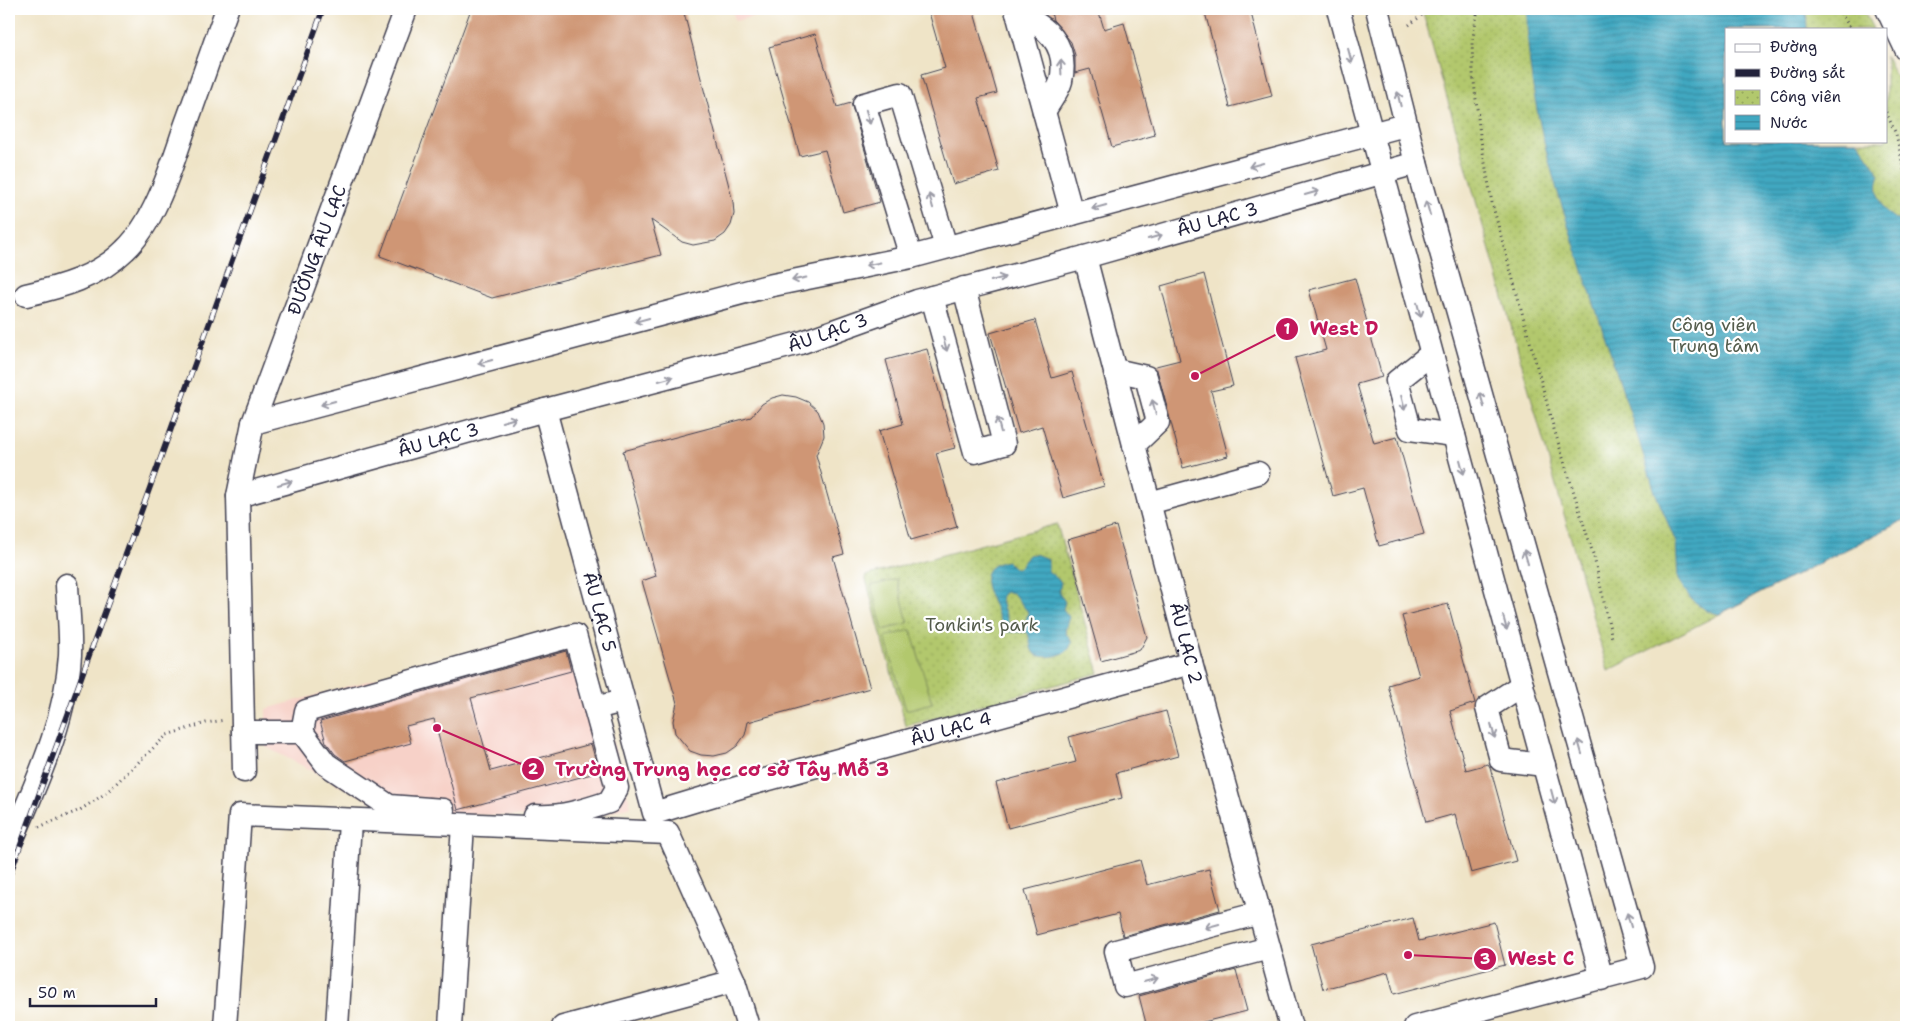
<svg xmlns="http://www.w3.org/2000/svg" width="1915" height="1036" font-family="'Shantell Sans',sans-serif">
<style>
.built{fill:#f7d1c8}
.park{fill:url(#park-dots);stroke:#6a7554}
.pitch{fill:#b2c86d;stroke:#6a7554}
.water{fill:url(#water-rules);stroke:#32657e;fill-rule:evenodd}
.building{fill:#cf9675}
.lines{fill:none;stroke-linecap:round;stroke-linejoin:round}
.minor-casing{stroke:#413f50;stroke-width:25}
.path{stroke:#413f50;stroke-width:3;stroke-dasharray:1 4;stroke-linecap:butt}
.minor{stroke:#fff;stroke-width:22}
.rail-casing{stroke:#22223b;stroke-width:5.5}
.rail{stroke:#fff;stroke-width:4;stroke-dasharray:11;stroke-linecap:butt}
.oneway{stroke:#9c9ca7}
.labels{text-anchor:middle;stroke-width:4.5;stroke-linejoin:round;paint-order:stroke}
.street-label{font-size:18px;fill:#22223b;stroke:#fff}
.park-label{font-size:18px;fill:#545c4c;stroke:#fff}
.leader{fill:none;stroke:#c2185b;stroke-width:2}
.callout-dot{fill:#c2185b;stroke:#fff;stroke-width:2}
.mark-label{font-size:15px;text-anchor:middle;font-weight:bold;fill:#fff}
.callout-label{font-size:19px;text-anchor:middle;font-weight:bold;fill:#c2185b;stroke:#fff;stroke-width:4.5;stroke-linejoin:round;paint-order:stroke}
</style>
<defs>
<pattern id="park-dots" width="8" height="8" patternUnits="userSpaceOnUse" patternTransform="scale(1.25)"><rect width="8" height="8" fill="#b2c86d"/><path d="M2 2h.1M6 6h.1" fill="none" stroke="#99ac5f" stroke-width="1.8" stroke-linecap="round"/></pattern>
<pattern id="water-rules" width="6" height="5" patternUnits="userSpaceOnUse" patternTransform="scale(1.25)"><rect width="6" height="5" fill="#41a8c1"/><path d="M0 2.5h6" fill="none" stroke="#36889e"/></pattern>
</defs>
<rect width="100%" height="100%" fill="#fff"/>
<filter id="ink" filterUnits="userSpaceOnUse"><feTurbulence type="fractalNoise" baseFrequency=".02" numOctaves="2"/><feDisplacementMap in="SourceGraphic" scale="10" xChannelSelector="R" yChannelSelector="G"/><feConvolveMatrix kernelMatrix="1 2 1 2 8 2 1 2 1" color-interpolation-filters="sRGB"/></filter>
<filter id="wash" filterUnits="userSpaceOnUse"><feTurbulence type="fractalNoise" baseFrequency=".0096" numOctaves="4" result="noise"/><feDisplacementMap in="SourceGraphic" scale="20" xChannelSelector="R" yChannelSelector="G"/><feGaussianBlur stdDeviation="1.12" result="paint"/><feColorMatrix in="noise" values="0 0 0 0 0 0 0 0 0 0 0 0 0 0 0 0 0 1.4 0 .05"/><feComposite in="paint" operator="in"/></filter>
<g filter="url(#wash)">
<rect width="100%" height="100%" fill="#efe4c7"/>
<path class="built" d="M732 9H783L735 21Z
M578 623 631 806 593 817 550 818 390 811 266 747V709Z"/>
<path class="park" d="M1422 9H1863L1873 29H1726V141H1886V56L1906 97V519L1608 671Z
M1057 524 1099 673 906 726 865 576Z"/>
<path class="pitch" d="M897 579 908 623 883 630 871 586Z
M911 630 932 703 906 710 885 637Z"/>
<path class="water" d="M1527 9H1806L1807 29H1726V141H1858L1880 175C1874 188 1879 206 1890 215 1895 220 1902 221 1906 226V519L1719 614 1707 611 1691 599 1678 580 1676 543 1655 492C1634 424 1612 357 1589 289 1559 198 1526 106 1527 9Z
M1035 554 1048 559V571L1061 582 1059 592 1065 602 1063 609 1069 617 1065 631C1066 635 1070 637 1071 641 1073 656 1044 660 1035 654 1028 648 1032 639 1027 632H1007C1000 625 999 616 995 607 985 587 976 566 1007 561L1014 568H1019L1029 555ZM1006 592 1013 593 1028 612 1025 625 1018 627 1009 624 1001 601 1002 594Z"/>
<g id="blocks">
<path class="building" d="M471 9H683L733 202 734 214 731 225 725 234 715 241 693 245 682 242 651 220 661 255 492 298 380 256Z
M928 9H973L997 93 978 98 999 171 953 184 921 75 945 68Z
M1050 9H1098L1104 29 1124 23 1155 135 1112 147 1090 69 1075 73V55L1071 42 1053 20Z
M1204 9H1250L1272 96 1230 107Z
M815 34 837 107 851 103 880 202 843 212 825 150 800 156 769 47Z
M1204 274 1233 386 1211 391 1228 456 1183 468 1156 366 1180 360 1161 286Z
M1355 278 1382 377 1357 384 1374 443 1397 437 1424 534 1379 546 1363 488 1333 496 1295 358 1326 350 1309 290Z
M1035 320 1052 378 1072 372 1104 486 1063 498 1042 426 1019 433 990 333Z
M927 349 955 448 936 453 957 527 911 540 879 431 903 424 886 360Z
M783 395 796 397 808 402 818 411 823 423 824 436 816 455 844 554 833 557 870 688 748 722 745 735 737 746 727 753 714 756 701 755 690 751 675 733 673 721 677 703 642 581 656 576 623 451 751 417 762 404 772 398Z
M1116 526 1147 637 1140 650 1101 661 1067 540Z
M1448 604 1475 703 1450 711 1466 770 1488 764 1490 767 1516 861 1471 873 1455 814 1426 822 1388 685 1419 676 1402 616Z
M566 651 571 671 471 698 491 771 591 744 599 772 458 810 434 719 406 726 411 743 345 761 335 754 326 742 320 721Z
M1166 711 1178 756 1116 773 1122 798 1008 828 996 783 1076 762 1069 737Z
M1140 860 1147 885 1209 869 1220 910 1123 936 1118 914 1037 935 1025 890Z
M1413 918 1419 941 1494 922 1505 965 1394 994 1388 972 1323 989 1311 944Z
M1236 970 1247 1011 1184 1027H1147L1139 996Z"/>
</g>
</g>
<g filter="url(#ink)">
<use href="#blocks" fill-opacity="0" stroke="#413f50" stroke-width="1"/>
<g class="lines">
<g class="minor-casing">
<g id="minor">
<path d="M1016 9 1072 214"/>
<path d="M1338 9 1602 979"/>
<path d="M1377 9 1416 163 1642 967 1415 1027"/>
<path d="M1887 9 1906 49"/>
<path d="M1017 13C1046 26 1069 44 1061 81 1058 92 1049 102 1044 112"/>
<path d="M911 257 864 104 900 94 946 247"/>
<path id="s1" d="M1085 257 1191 663 1291 1027"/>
<path d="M26 295C61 287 98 277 125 250 156 221 172 164 186 124 200 86 213 47 227 9"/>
<path d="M932 297 975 452 1004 444 964 288"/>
<path d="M1431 354 1397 381 1410 429 1454 435"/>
<path d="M1115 370 1146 377 1158 422 1134 445"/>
<path id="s2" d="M545 410 654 813 747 785 1191 663"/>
<path d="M253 423 768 286 911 257 1405 125"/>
<path id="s3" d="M238 496 545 410 800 343 917 301 1085 257 1416 163"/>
<path d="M1149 503 1258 473"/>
<path d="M1522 685 1487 708 1501 760 1544 765"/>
<path d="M243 732H302L326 764 389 806 443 810"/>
<path d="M302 732 306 711 575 635 595 708"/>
<path id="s4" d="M244 771 238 496 253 423 406 9"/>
<path d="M535 816C560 818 585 810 609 802L617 788 595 708 623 701"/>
<path d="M13 838C38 779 66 720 70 655 71 632 68 608 67 585"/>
<path d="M1260 913 1116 951 1125 986 1269 948"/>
<path d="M225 1027 240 815 668 833 734 981 748 1027"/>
<path d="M337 1027 350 822"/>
<path d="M450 1027 463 825"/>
<path d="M563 1027 734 981"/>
</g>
</g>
<path class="path" d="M1478 9 1472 42 1473 73 1480 135 1492 203 1554 429 1594 557 1612 638
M1838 9 1851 29
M1409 25 1430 9
M1886 112 1896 134 1906 179
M39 827 80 810 106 793 167 735 206 723 225 720"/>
<use href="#minor" class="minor"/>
<g class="rail-casing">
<path id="rail" d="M9 877 323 9"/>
</g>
<use href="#rail" class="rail"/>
</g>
<defs><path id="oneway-shaft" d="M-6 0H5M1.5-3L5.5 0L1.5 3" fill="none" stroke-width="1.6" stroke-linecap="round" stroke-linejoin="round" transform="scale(1.25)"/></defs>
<g class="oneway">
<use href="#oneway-shaft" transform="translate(1350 56) rotate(75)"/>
<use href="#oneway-shaft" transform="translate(1061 67) rotate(-93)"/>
<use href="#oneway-shaft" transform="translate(1399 99) rotate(-103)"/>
<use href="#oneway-shaft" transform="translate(868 117) rotate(73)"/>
<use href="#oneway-shaft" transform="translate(1256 165) rotate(165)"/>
<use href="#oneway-shaft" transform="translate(1312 193) rotate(-16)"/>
<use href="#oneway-shaft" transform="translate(931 201) rotate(-106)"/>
<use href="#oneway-shaft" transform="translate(1099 207) rotate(165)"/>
<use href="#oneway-shaft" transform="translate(1428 208) rotate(-106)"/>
<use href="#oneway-shaft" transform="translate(1155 237) rotate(-16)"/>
<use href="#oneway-shaft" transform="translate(873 264) rotate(169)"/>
<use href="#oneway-shaft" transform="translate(799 279) rotate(169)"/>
<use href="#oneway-shaft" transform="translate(998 279) rotate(-15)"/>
<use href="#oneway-shaft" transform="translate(1419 310) rotate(75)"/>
<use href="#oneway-shaft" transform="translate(642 320) rotate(165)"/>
<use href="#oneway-shaft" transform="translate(945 344) rotate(74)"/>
<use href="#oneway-shaft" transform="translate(485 362) rotate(165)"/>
<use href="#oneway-shaft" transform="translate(666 379) rotate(-15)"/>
<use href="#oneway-shaft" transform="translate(1482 400) rotate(-106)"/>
<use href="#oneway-shaft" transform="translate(328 403) rotate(165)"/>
<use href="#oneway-shaft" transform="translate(1403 403) rotate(76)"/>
<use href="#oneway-shaft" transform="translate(1154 407) rotate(-105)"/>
<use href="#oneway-shaft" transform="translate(509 420) rotate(-16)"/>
<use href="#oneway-shaft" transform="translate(999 425) rotate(-105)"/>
<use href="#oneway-shaft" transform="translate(1462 467) rotate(75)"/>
<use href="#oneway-shaft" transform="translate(285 483) rotate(-16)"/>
<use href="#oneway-shaft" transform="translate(1526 557) rotate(-106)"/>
<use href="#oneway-shaft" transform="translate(1505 623) rotate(75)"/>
<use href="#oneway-shaft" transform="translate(1493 731) rotate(75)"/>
<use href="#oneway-shaft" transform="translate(1580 747) rotate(-106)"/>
<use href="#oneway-shaft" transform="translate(1553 797) rotate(75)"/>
<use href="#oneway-shaft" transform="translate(1629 920) rotate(-106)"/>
<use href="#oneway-shaft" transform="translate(1212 926) rotate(165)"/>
<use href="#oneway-shaft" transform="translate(1151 980) rotate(-15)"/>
</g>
</g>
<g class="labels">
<g class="street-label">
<text dy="6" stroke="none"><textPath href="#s3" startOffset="1018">ÂU LẠC 3</textPath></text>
<text dy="6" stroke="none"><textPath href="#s4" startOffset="534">ĐƯỜNG ÂU LẠC</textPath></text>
<text dy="6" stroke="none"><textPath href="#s3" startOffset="612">ÂU LẠC 3</textPath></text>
<text dy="6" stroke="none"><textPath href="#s3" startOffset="208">ÂU LẠC 3</textPath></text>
<text dy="6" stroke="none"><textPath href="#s2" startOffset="209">ÂU LẠC 5</textPath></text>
<text dy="6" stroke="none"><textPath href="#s1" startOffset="399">ÂU LẠC 2</textPath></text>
<text dy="6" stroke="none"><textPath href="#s2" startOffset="726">ÂU LẠC 4</textPath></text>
</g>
<g class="park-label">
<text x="1714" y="331">Công viên<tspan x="1714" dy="21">Trung tâm</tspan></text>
<text x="982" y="631">Tonkin's park</text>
</g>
</g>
<path class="leader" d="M1195 376L1287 329M437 728L533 769M1408 955L1485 959"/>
<g class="callout-dot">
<circle cx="1195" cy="376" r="5"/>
<circle cx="437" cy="728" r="5"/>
<circle cx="1408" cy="955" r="5"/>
<circle cx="1287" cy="329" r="12"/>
<circle cx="533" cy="769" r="12"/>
<circle cx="1485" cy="959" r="12"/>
</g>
<g class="mark-label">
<text x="1287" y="334">1</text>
<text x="533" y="774">2</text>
<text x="1485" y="964">3</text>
</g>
<g class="callout-label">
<text x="1344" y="335">West D</text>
<text x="722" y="776">Trường Trung học cơ sở Tây Mỗ 3</text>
<text x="1541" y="965">West C</text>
</g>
<rect width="1915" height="1036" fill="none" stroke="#fff" stroke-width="30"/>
<rect x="1725" y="28" width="162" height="115" fill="#ffffff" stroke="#a7a7b1"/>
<rect x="1735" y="44" width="25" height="8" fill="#ffffff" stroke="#a7a7b1"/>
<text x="1770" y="52" font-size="15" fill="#22223b">Đường</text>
<rect x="1735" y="69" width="25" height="8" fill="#22223b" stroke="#a7a7b1"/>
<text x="1770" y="78" font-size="15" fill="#22223b">Đường sắt</text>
<rect x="1735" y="90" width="25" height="15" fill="url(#park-dots)" stroke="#a7a7b1"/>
<text x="1770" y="102" font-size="15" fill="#22223b">Công viên</text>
<rect x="1735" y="115" width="25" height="15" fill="url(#water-rules)" stroke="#a7a7b1"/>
<text x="1770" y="128" font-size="15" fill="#22223b">Nước</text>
<path d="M30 998v8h126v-8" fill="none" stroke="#22223b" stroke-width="2.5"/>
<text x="38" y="998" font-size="15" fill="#22223b" stroke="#ffffff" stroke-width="4" paint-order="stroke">50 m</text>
</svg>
